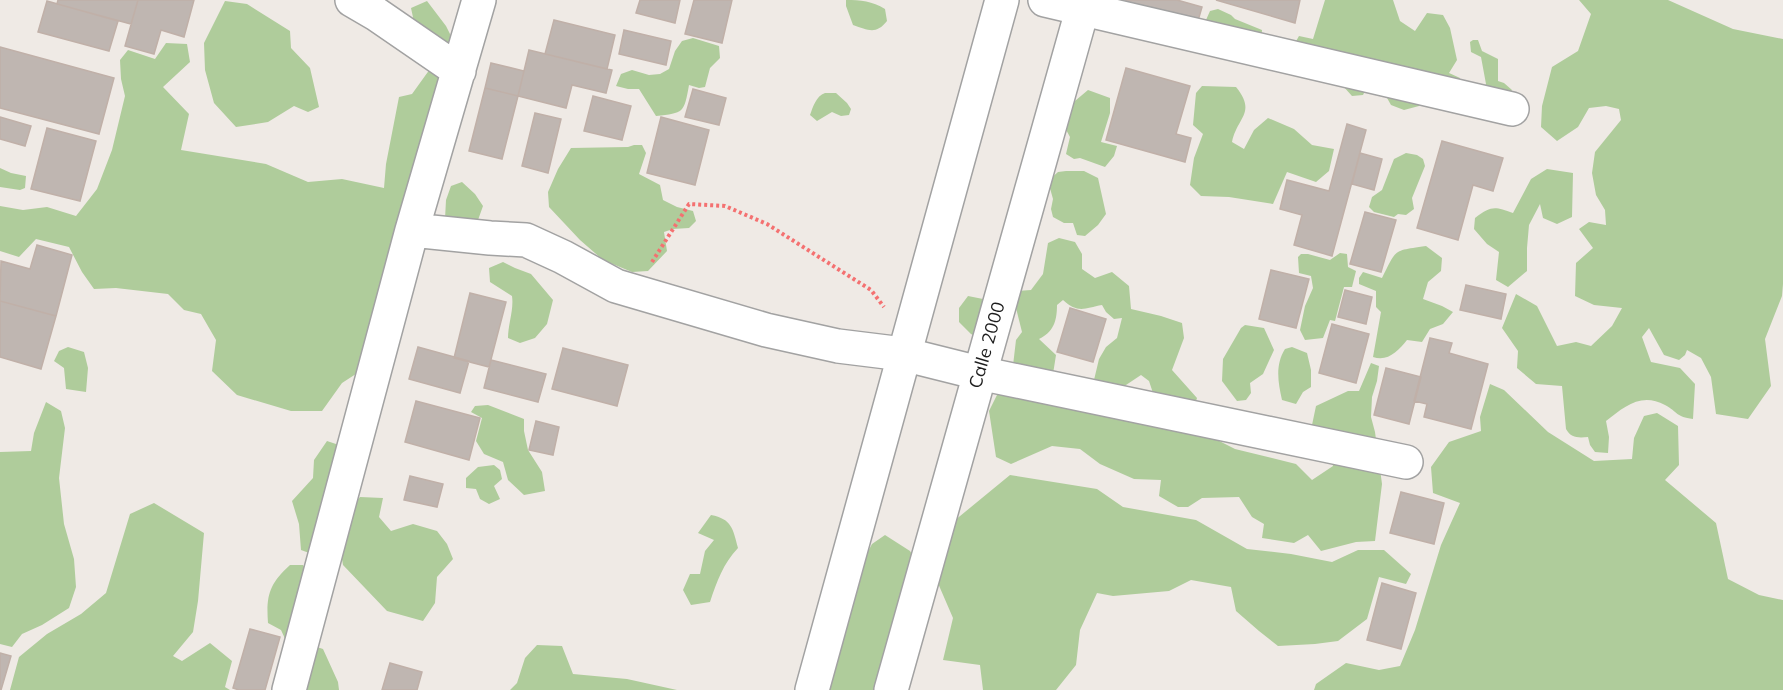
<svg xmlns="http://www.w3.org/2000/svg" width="1783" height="690" font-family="Mulish,sans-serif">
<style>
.forest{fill:#afcc9b}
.building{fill:#bfb6b1;stroke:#c0b0a8;stroke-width:1.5}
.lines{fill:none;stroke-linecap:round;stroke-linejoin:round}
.minor-casing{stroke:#a2a2a2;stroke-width:36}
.tertiary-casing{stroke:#a2a2a2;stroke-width:36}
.path{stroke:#f47171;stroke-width:4;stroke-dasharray:3 3;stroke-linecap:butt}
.minor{stroke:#fff;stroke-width:33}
.tertiary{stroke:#fff;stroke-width:33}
.labels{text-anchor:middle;stroke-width:4.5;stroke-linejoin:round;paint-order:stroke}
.street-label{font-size:18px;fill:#1e1e1e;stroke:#fff}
</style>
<rect width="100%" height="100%" fill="#efeae5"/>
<path class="forest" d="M846 0C861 0 872 1 885 9L887 21C876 35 868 30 853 25L846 6Z
M1325 0H1393L1400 21 1415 31 1427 13 1443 15 1450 28 1457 60 1449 73 1460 78 1459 95 1427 92 1419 106 1404 110 1391 105 1382 89 1372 77 1363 95 1352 96 1343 86 1291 50 1299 36 1313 39Z
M1579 0H1668L1733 29 1783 39V284L1782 296 1765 339 1771 386 1748 419 1716 414 1711 377 1701 358 1687 350 1685 355 1679 360 1664 355 1649 328 1642 337 1651 362 1680 368 1695 384 1693 419C1676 417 1678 412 1665 405 1641 392 1624 407 1606 421L1609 437 1608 453 1595 452 1590 445 1588 437C1578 438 1571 438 1566 429L1562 386 1536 384 1517 368 1518 351 1502 328 1516 294 1537 306 1557 346 1576 342 1591 346 1612 326 1622 308 1594 305 1575 296 1576 263 1593 248 1579 229 1589 222 1606 225 1605 210 1596 195 1592 173 1595 152 1621 120 1619 109 1606 106 1589 108 1578 127 1557 141 1541 127 1542 106 1552 67 1578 51 1591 14Z
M225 1 247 4 290 31 291 48 310 68 319 107 308 112 294 106 268 122 236 127 214 103 205 70 204 43Z
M427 1 446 26 462 58 379 359 342 383 322 411H291L237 395 212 371 216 340 201 314 184 310 168 294 116 288 94 289 82 272 69 247 36 239 19 257 0 251V206L23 210 47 207 76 216 97 189 112 150 125 96 121 79 120 60 128 50 155 59 166 43 187 44 190 62 163 87 189 114 181 150 266 164 308 182 342 179 384 188 386 164 399 97 412 94 430 69 417 36 411 8Z
M1218 9 1231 15 1235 19 1262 30 1261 48 1210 38 1206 20 1210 11Z
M693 38 719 46 720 58 710 68 705 87 699 88 689 85C684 113 684 113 656 116L639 89H628L616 86 621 74 632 70 649 75 660 74 669 69 675 51 682 41Z
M1473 40H1478L1482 51 1498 59V81L1504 83 1512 90 1506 99 1482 91 1486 84 1481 57 1471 52 1470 42Z
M1202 86 1236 87C1257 113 1237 117 1232 142L1244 149 1254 130 1268 118 1294 129 1312 145 1334 149 1329 171 1316 182 1287 172 1273 204 1229 197 1201 196 1190 185 1194 158 1203 134 1193 125 1196 93Z
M1088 90 1110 98V113L1101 142 1117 146 1114 156 1105 167 1080 158 1074 159 1066 154 1070 137 1064 126 1069 106Z
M825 93H836L847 103 851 109 849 115 841 116 832 112 817 121 810 115C813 107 816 96 825 93Z
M634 145H642L646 153 639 174 660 185 663 200 677 207 693 211 696 221 689 228 673 229 664 232 667 251 648 271 632 272 603 260 580 240 549 207 548 192 558 169 571 148 628 147Z
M1406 153 1417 155 1423 159 1425 166 1412 198 1414 209 1406 215 1398 214 1394 217 1374 212 1369 207 1372 197 1382 190 1394 159Z
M0 168 11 173 26 176 25 188 20 190 0 187Z
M1547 169 1573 173 1572 217 1557 224 1543 218 1540 204 1529 225 1527 248V271L1508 287 1496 280 1499 252 1487 244 1474 229 1475 218C1492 205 1495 207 1513 213L1531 179Z
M1066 171H1084L1098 178 1106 214 1098 225 1085 236 1077 235 1073 223H1064L1053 217 1051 209 1053 199 1048 181 1058 172Z
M462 182 475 194 483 206 473 234 445 219 446 200 451 186Z
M1059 238 1075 242 1082 254V269L1095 278 1112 272 1129 286 1131 309 1161 316 1182 323 1184 338 1172 370 1197 398 1192 414 1159 411 1149 381 1141 375 1117 391 1094 380 1099 359 1106 347 1117 338 1122 318 1114 319 1106 312 1102 305C1085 308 1078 314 1063 300L1057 305C1057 322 1053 332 1039 339L1056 355 1053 374H1012L1016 340 1022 332 1013 296 1017 291 1031 290 1043 274 1048 243Z
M1426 246 1442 258 1441 271 1428 282 1423 299 1442 306 1453 312 1443 324 1430 329 1422 342 1407 340C1398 351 1388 362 1373 357L1381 312 1376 307V291L1359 284V278L1363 272 1382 278C1397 248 1393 251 1426 246Z
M1340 253 1347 254 1348 267 1356 271 1352 287H1344L1335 321 1330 320 1323 338 1305 340 1300 330 1305 306 1313 288 1311 276 1299 273 1298 257 1301 254H1308L1330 260Z
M503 262 515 268 531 274 553 300 547 324 535 338 520 343 508 338C508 324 514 310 512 296L490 282 489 268Z
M968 296 983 299 997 314 989 343 971 334 959 322V308Z
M1245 325 1264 328 1274 350 1263 374 1250 383 1251 393 1246 400 1237 401 1222 381 1223 359 1241 328Z
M68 347 84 352 88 368 86 392 66 389 64 368 54 361 59 351Z
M1292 347 1307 353 1311 370V387L1303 392 1296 404 1282 400C1278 382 1275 365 1285 349Z
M1371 363 1379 366 1377 381 1372 397 1371 417 1375 432 1382 484 1375 541 1356 542 1321 551 1308 535 1294 543 1262 538 1264 524 1252 517 1239 497 1202 498 1188 507H1178L1159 496 1161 480 1134 479 1100 464 1080 449 1052 446 1011 464 996 457 989 411 998 393 1178 420 1235 449 1296 464 1312 480 1333 466 1327 443 1318 435 1312 425 1316 406 1348 391H1359Z
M1490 384 1504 390 1548 432 1594 461 1632 459 1634 438 1644 416 1657 413 1678 426 1679 465 1665 480 1716 523 1728 579 1759 595 1783 600V690H1314L1316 684 1346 663 1379 670 1400 666 1415 630 1441 545 1460 503 1433 493 1431 467 1449 442 1481 431 1480 417Z
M46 402 61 411 65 428 59 478 64 524 74 559 76 587 69 608 42 625 22 634 12 647 0 644V452L31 451 34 433Z
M488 405 524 419V431L528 450 542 472 545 491 524 495 508 480 503 462 484 454 476 441 482 418 471 412 475 406Z
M327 441 342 446 323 558 301 550 299 524 292 501 313 478 314 460Z
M494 465 500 470 502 479 494 486 500 499 489 504 480 499 476 489 466 488V478L478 467Z
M1010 475 1097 489 1123 507 1196 520 1247 549 1291 554 1332 562 1358 550H1384L1411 574 1406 584 1379 577 1367 619 1338 641 1315 644 1278 646 1259 631 1236 611 1231 587 1191 580 1169 591 1113 596 1097 593 1080 630 1076 665 1056 690H983L980 665 943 660 953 618 934 574 954 521Z
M360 497 383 498 379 517 391 531 413 524 437 531 447 544 453 559 437 577 435 603 423 621 387 611 343 565 336 524Z
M154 503 204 533 198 601 193 632 173 656 182 661 210 643 232 661 225 687 230 690H10L19 657 47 634 81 614 106 593 130 514Z
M711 515C732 519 733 529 738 548 723 564 717 581 710 602L691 605 683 590 690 574H700L705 551 714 540 698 533Z
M885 535 910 551 929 582 902 690H825L845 595 872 544Z
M290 565H303L310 578 287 643 281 630 268 623C266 596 269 584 290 565Z
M537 645 562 646 573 674 627 679 677 690H510L517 683 525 658Z
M317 647 323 649 338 682 339 690H304Z"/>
<path class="building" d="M58 0H138L131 24 57 4Z
M138 0H194L184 37 161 30 154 54 125 46Z
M640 0H680L675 23 636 13Z
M694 0H732L722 43 685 34Z
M1126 0H1177L1202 7 1197 24 1125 4Z
M1216 0H1300L1295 23Z
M47 1 118 21 109 51 38 32Z
M554 20 615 35 607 69 545 54Z
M624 30 671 41 666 65 619 54Z
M0 47 114 78 99 134 0 108Z
M529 50 612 70 606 93 572 85 566 108 518 96Z
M491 63 524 71 518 96 485 88Z
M1126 68 1190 86 1176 134 1191 138 1185 162 1106 140Z
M485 88 518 96 502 159 469 151Z
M693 89 726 98 719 125 685 117Z
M593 96 631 106 622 140 584 131Z
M535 113 561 119 548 173 522 166Z
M0 117 31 126 25 146 0 139Z
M661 117 709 130 695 185 647 173Z
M1347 124 1366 130 1332 256 1294 245 1302 215 1280 209 1287 180 1329 191Z
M47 128 96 141 80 201 31 189Z
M1442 141 1503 158 1493 191 1473 185 1458 240 1417 228Z
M1360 153 1382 159 1374 190 1352 184Z
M1365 212 1396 220 1381 272 1350 264Z
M37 245 72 255 56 316 0 301 1 261 30 269Z
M1271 270 1309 279 1296 328 1259 319Z
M1466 285 1506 294 1501 319 1460 310Z
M1345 290 1372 297 1366 324 1338 317Z
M470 293 506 302 489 367 454 358Z
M0 301 56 316 41 369 0 357Z
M1070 308 1106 319 1093 362 1057 352Z
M1332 324 1369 334 1356 383 1319 373Z
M1430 338 1452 343 1449 353 1488 364 1471 429 1424 417 1427 404 1414 401Z
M418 347 469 361 460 393 409 379Z
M563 348 628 365 617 406 552 389Z
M491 360 546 374 538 402 484 388Z
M1386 368 1421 377 1409 424 1374 415Z
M416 401 480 418 469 460 405 442Z
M536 421 559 427 553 455 529 450Z
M410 476 443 484 437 507 404 500Z
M1401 492 1444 503 1434 544 1390 533Z
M1382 583 1416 593 1401 649 1367 640Z
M250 629 280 637 265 690H239L233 688Z
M0 653 11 656 1 690H0Z
M390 663 422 672 417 690H382Z"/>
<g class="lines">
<g class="minor-casing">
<path id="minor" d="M352 0 376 14 459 71
M1045 0 1512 109
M412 230 490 238 526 240 563 257 616 286 766 330 838 346 903 354 979 373 1406 462
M289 690 412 230 479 0"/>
</g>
<g class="tertiary-casing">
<path id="tertiary" d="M812 690 1002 0
M891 690 1085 0"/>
</g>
<path class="path" d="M652 262 689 204 725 206 767 224 871 290 884 307"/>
<use href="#minor" class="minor"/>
<use href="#tertiary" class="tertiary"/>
</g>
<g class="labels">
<g class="street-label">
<text transform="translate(987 345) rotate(-74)" y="6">Calle 2000</text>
</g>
</g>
</svg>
